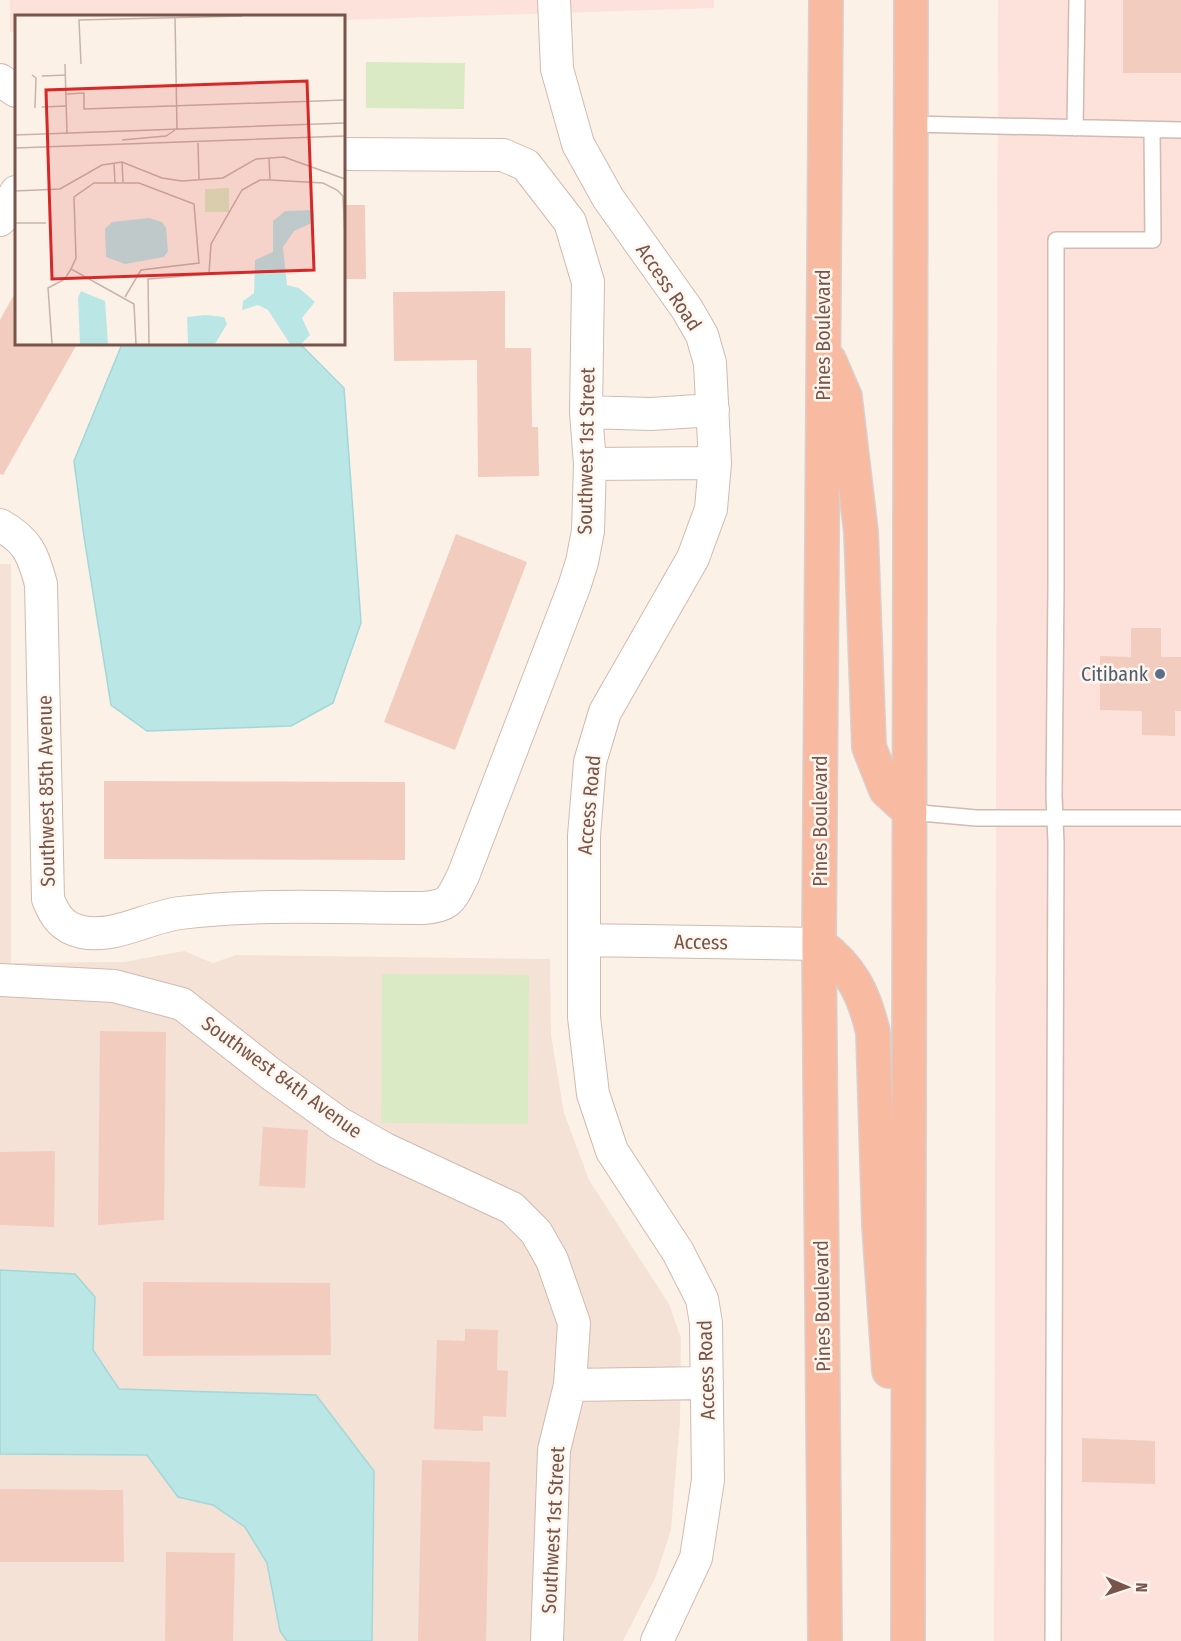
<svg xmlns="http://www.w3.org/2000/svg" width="1181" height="1641" font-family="'Fira Sans Condensed',sans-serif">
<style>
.residential{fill:#f4e2d6}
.commercial{fill:#fde1db}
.green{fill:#daeac5}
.water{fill:#bbe6e6;stroke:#a2d7d8;stroke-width:1.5}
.building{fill:#f2ccbf}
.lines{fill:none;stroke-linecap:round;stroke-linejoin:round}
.service-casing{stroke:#d1baaf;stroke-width:18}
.minor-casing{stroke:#d1baaf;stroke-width:34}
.trunk-casing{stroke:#d9cfcd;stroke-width:36}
.service{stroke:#fff;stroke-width:15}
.minor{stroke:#fff;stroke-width:32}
.trunk{stroke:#f8baa0;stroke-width:33}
.service-dot{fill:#5c6f8a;stroke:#fff6ee;stroke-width:2}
.labels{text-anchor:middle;stroke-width:5;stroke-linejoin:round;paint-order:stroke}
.street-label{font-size:20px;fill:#77554b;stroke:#fff6ee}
.service-label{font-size:20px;fill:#4e5e75;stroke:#fff6ee;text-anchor:end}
.inset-road{fill:none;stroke:#c7b3a9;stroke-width:1.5}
.view{fill:#d62828;fill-opacity:0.15;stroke:#d62828;stroke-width:3}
.inset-edge{fill:none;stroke:#77554b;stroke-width:3}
</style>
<rect width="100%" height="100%" fill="#fcf1e7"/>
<path class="residential" d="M0 564H11V963L124 962 184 951 213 963 236 955 550 959 551 1035 564 1113 589 1180 669 1304 681 1338 680 1421 671 1530 656 1576 623 1641H0Z"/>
<path class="commercial" d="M10 0H714V8L344 20V16H16V31L10 32Z
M998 0H1181V1641H994Z"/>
<path class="green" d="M366 62 465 63 464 109 366 108Z
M382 974 529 975 528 1124 381 1123Z"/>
<path class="water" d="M122 344H300L344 388 361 623 333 703 291 726 147 731 111 705 84 537 74 461Z
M0 1270 75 1274 95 1297 93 1350 119 1389 316 1395 374 1471 372 1641H287L280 1631 267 1563 245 1527 213 1505 178 1497 147 1455 0 1454Z"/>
<path class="building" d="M1123 0H1181V73H1123Z
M344 205H365L366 279H344Z
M16 291V344H77L3 475 0 474V320Z
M505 291V348H531L532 427H538L539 476 478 477 477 360 394 361 393 292Z
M456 534 527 562 455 750 384 722Z
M1131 628H1161V657H1181V711H1175V736L1142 735V711L1100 710V656L1131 657Z
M104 781 405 782V860L104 859Z
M100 1031 166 1032 164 1220 98 1225Z
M263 1127 308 1130 305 1188 259 1186Z
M55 1151 54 1227 0 1225V1152Z
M143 1282 330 1283 331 1355 143 1356Z
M465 1329 498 1330 497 1370 508 1371 506 1417 483 1416V1431L434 1429 437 1340 465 1341Z
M1082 1438 1155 1441V1484L1082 1482Z
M422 1460 490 1462 486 1641H418Z
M0 1489 123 1490 124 1562H0Z
M166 1552 235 1553 233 1641H165Z"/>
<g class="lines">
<g class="service-casing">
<path id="service" d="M911 124 1181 130
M1075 128 1077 0
M910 812 976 818H1181
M1053 1641 1056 843 1054 796 1056 587V240H1153L1152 130"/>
</g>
<g class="minor-casing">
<path id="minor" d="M554 0 557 69 578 144 608 198 687 309 702 335 710 363 715 463 711 509 693 558 605 712 590 762 584 836V1017L593 1094 612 1151 678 1252 702 1299 706 1323 708 1480 696 1558 657 1641
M0 80 16 91
M0 220 16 192
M586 412 651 414 713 410
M590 464 715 463
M0 525C28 541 33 554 41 584L48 899C55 917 63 928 82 932 115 939 148 917 180 913 260 903 342 908 423 908 451 906 451 899 463 876L574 587 582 562 588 531 590 464 586 412 588 282 570 222 526 165 503 155 344 154
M584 940 819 944
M0 980 114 986 182 1004 271 1074 339 1123 385 1149 512 1208 536 1232 552 1260 574 1323 570 1385 707 1383
M547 1641 554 1450 570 1385"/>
</g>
<g class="trunk-casing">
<path id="trunk" d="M829 360 845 397 861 532 869 747 886 790 910 812
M819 944C851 967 864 994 873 1032L879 1225 889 1371
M825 1641 819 944 826 0
M908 1641 911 0"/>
</g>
<use href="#service" class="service"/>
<use href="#minor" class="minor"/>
<use href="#trunk" class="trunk"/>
</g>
<circle class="service-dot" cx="1160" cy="674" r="6"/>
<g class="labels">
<g class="street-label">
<text transform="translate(669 287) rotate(56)" y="7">Access Road</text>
<text transform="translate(823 335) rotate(-90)" y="7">Pines Boulevard</text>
<text transform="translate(586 451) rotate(-89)" y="7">Southwest 1st Street</text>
<text transform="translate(46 791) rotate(-91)" y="7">Southwest 85th Avenue</text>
<text transform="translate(589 805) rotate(-85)" y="7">Access Road</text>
<text transform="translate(820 821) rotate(-90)" y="7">Pines Boulevard</text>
<text transform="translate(701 942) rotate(1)" y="7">Access</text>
<text transform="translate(282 1077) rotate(36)" y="7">Southwest 84th Avenue</text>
<text transform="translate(822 1306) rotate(-91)" y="7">Pines Boulevard</text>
<text transform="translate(706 1370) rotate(-92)" y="7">Access Road</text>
<text transform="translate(553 1530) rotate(-87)" y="7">Southwest 1st Street</text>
</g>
<g class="service-label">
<text x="1148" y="681">Citibank</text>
</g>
</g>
<g transform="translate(15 15)">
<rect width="330" height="330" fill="#fcf1e7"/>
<path d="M214 173V197H190V174Z" fill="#daeac5"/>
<path d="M299 195V207L279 216 268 232 272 270 284 273 300 287 287 303 295 320 286 329H275L253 295 243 290 227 295 228 286 239 278 240 245 258 237V206L270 196ZM134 203 147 207 151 213 153 236 149 242 110 249 91 242 90 214 97 207ZM66 276 90 286 93 329H65L63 283ZM190 300 209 302 212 309 200 329H173L172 302Z" fill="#bbe6e6"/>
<path class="inset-road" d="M160 2 162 114M50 49 52 118M66 49 64 5 227 1M17 60 21 63 20 93M27 61 51 60M51 79 69 78V94L330 85M27 92 52 91M0 120 330 108M107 125 151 121 160 115M183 128 184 165M0 133 330 121M107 147 108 167M99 148 100 168M255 165 308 168 322 175 328 181 330 223M0 176 45 174 87 150 107 147 147 163 167 166 208 163 241 144 269 142 330 164M0 208H31M110 282 126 255 184 248 179 189 124 168H79L59 182 61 243 56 254 119 289 121 329M37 329 33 273 50 264 56 254M134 329 133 264 194 259 196 229 227 175 245 165H255L254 143"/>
<path class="view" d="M292 66 299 255 37 264 31 75Z"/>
<rect width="330" height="330" class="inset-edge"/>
</g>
<g transform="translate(1127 1587) rotate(92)" stroke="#fff6ee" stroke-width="4.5" paint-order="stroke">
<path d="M0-4.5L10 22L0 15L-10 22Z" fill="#77554b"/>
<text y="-9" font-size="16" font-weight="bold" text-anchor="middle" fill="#77554b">N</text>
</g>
</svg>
